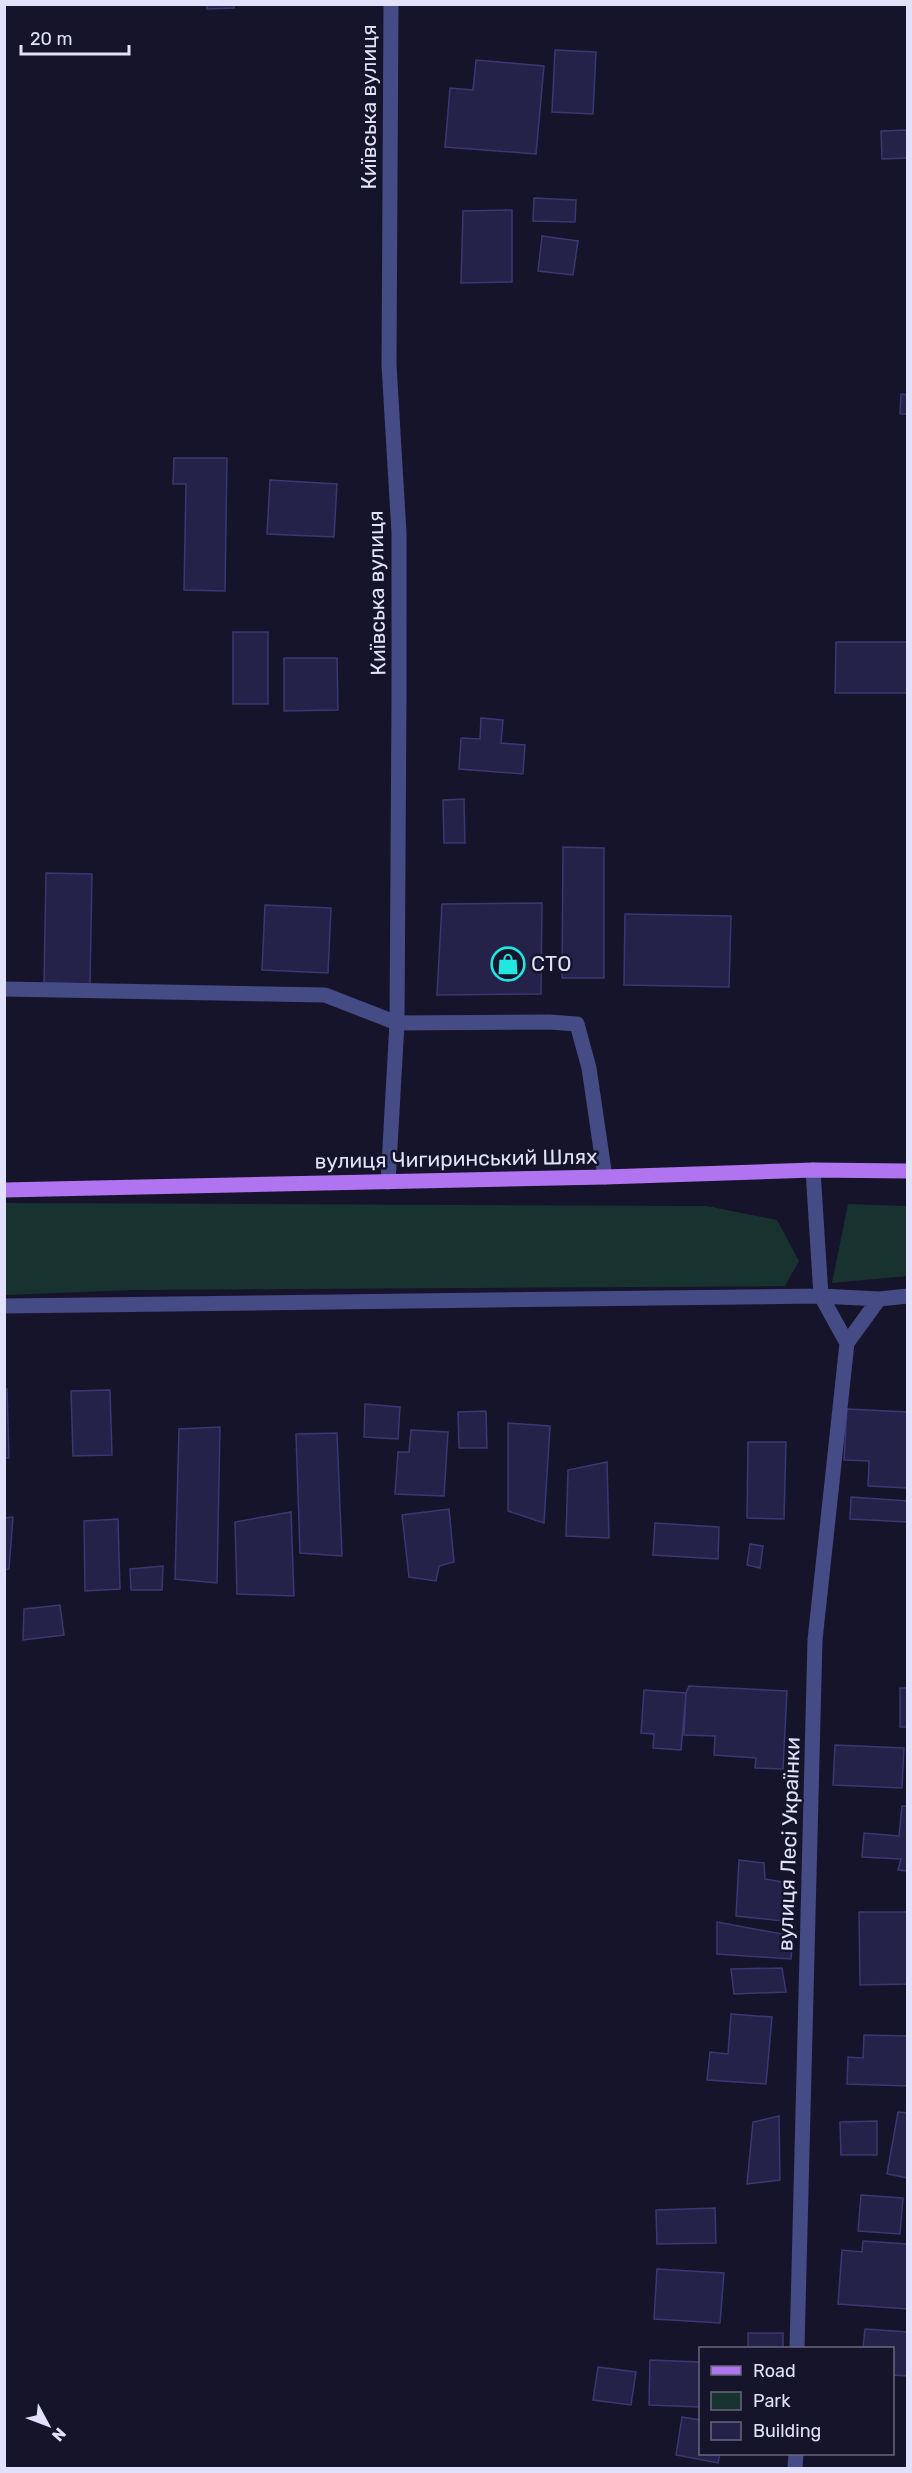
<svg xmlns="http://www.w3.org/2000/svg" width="912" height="2473" font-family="Rubik,sans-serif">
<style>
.green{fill:#18332f}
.building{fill:#252249;stroke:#3b3772;stroke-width:1.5}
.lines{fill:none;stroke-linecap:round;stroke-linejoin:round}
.minor{stroke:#454b84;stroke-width:15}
.major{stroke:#b174f0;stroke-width:15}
.labels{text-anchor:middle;stroke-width:5;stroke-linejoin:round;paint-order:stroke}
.street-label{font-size:21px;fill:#e1e1fc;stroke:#15142a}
.poi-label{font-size:21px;fill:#e1e1fc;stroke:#15142a;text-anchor:start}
</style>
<rect width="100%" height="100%" fill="#15142a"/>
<path class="green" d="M5 1203 707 1206 777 1220 799 1261 785 1286 134 1290 5 1295Z
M848 1204 907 1206V1276L832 1283Z"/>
<path class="building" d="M207 4H234V8L207 9Z
M555 50 596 52 593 114 552 112Z
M476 60 544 66 536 154 445 147 450 88 473 90Z
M908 130V158L882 159 881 131Z
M534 198 576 200 575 222 533 221Z
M512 210V282L461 283 463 211Z
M542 236 578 241 573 275 538 271Z
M901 394 908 395V414H900Z
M174 458H227L225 591 184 590 186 484H173Z
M270 480 337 484 334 537 267 534Z
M233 632H268V704H233Z
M836 642H908V693H835Z
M284 658H337L338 710 284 711Z
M481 718 503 720 501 743 525 745 523 774 459 769 461 738 480 739Z
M464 799 465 843H444L443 800Z
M563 847 604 848V978H562Z
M46 873 92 874 90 984 44 983Z
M542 903 541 994 437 995 442 904Z
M265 905 331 908 328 973 262 970Z
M625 914 731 916 729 987 624 985Z
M4 1389H7L9 1458H4Z
M110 1390 112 1455 73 1456 71 1391Z
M365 1404 400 1407 398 1439 364 1437Z
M847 1409 908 1412V1488L868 1486 869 1461 844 1460Z
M486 1411 487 1448H459L458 1412Z
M508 1423 550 1426 544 1523 508 1511Z
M220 1427 217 1583 175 1579 179 1429Z
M411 1430 448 1432 444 1496 395 1494 398 1452H409Z
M337 1433 342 1556 300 1553 296 1434Z
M748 1442H786L784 1519 747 1518Z
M607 1462 609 1538 566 1536 568 1470Z
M851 1497 908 1501V1522L850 1519Z
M449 1509 454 1562 439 1566 436 1581 409 1577 402 1515Z
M291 1512 294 1596 237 1594 235 1522Z
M13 1517 9 1569 4 1570V1518Z
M118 1519 120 1589 85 1591 84 1521Z
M655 1523 719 1527 718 1559 653 1555Z
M750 1544 763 1546 760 1568 747 1565Z
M163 1566 162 1590H131L130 1569Z
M60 1605 64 1635 23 1640 24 1609Z
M689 1686 787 1691 783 1769 755 1768 756 1758 714 1755 715 1736 684 1735 686 1693Z
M900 1688H908V1727H900Z
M644 1690 686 1693 681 1750 653 1748 654 1734 641 1733Z
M835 1745 904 1748 902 1788 833 1785Z
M902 1806H908V1871L898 1870 901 1859 862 1857 864 1833 899 1836Z
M739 1860 764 1863 765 1879 794 1884 793 1922 736 1916Z
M859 1912H908V1984L860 1985Z
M717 1922 793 1936 791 1959 717 1954Z
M782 1968 786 1992 734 1994 731 1969Z
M731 2014 772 2017 766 2084 707 2080 710 2052 728 2054Z
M864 2035 908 2036V2086L847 2084 848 2057 863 2058Z
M898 2112 908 2113V2178L887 2174Z
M779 2116 780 2180 747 2184 753 2122Z
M877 2121V2155H841L840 2122Z
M861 2195 903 2198 900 2234 858 2231Z
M715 2208 716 2243 657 2244 656 2210Z
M863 2241 908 2244V2309L838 2304 842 2250 862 2252Z
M657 2269 724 2273 720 2323 654 2319Z
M865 2329 908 2332V2376L892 2375V2348H863Z
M748 2333H783V2348H748Z
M650 2360 700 2362V2407L649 2405Z
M598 2367 636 2372 631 2405 593 2400Z
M682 2417 700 2420V2454H720L718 2463 676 2455Z"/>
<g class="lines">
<path class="minor" d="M4 989 325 995 397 1023 549 1022 577 1024 589 1068 605 1177
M813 1170 821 1296 879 1299 908 1296
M388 1182 397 1023 399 698V533L389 365 391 4
M4 1306 821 1296 847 1343
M797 2348 815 1640 847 1343 879 1299
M795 2468 796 2454"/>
<path class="major" d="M4 1190 605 1177 813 1170 908 1171"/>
</g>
<defs>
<g id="shop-ring" transform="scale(1.725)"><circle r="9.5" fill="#15142a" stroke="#22e7e0" stroke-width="1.5"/><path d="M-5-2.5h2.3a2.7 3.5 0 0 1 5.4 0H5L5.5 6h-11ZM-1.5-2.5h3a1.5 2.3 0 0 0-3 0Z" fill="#22e7e0"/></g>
</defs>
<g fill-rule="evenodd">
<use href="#shop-ring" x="508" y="964"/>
</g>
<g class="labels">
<g class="street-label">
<text transform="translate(369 107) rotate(-90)" y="7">Київська вулиця</text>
<text transform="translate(377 593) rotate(-91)" y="7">Київська вулиця</text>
<text transform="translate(456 1159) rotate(-1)" y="7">вулиця Чигиринський Шлях</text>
<text transform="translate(789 1844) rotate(-88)" y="7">вулиця Лесі Українки</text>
</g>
<g class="poi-label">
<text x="531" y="971">СТО</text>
</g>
</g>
<rect width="912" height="2473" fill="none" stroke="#e1e1fc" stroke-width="12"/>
<rect x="699" y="2347" width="195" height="108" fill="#15142a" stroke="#67667e" stroke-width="1.5"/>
<rect x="711" y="2366" width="30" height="9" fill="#b174f0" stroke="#67667e" stroke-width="1.5"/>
<text x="753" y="2377" font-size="18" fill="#e1e1fc">Road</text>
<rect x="711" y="2392" width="30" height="18" fill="#18332f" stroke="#67667e" stroke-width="1.5"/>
<text x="753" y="2407" font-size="18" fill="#e1e1fc">Park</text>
<rect x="711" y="2422" width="30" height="18" fill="#252249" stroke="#67667e" stroke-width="1.5"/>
<text x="753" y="2437" font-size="18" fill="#e1e1fc">Building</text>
<g transform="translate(48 2425) rotate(131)" stroke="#15142a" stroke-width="4.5" paint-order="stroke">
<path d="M0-4.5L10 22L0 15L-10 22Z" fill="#e1e1fc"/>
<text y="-9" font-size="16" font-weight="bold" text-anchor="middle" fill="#e1e1fc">N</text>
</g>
<path d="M21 45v9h108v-9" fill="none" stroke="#e1e1fc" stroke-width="3"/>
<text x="30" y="45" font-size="18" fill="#e1e1fc" stroke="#15142a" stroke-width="4.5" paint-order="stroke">20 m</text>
</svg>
